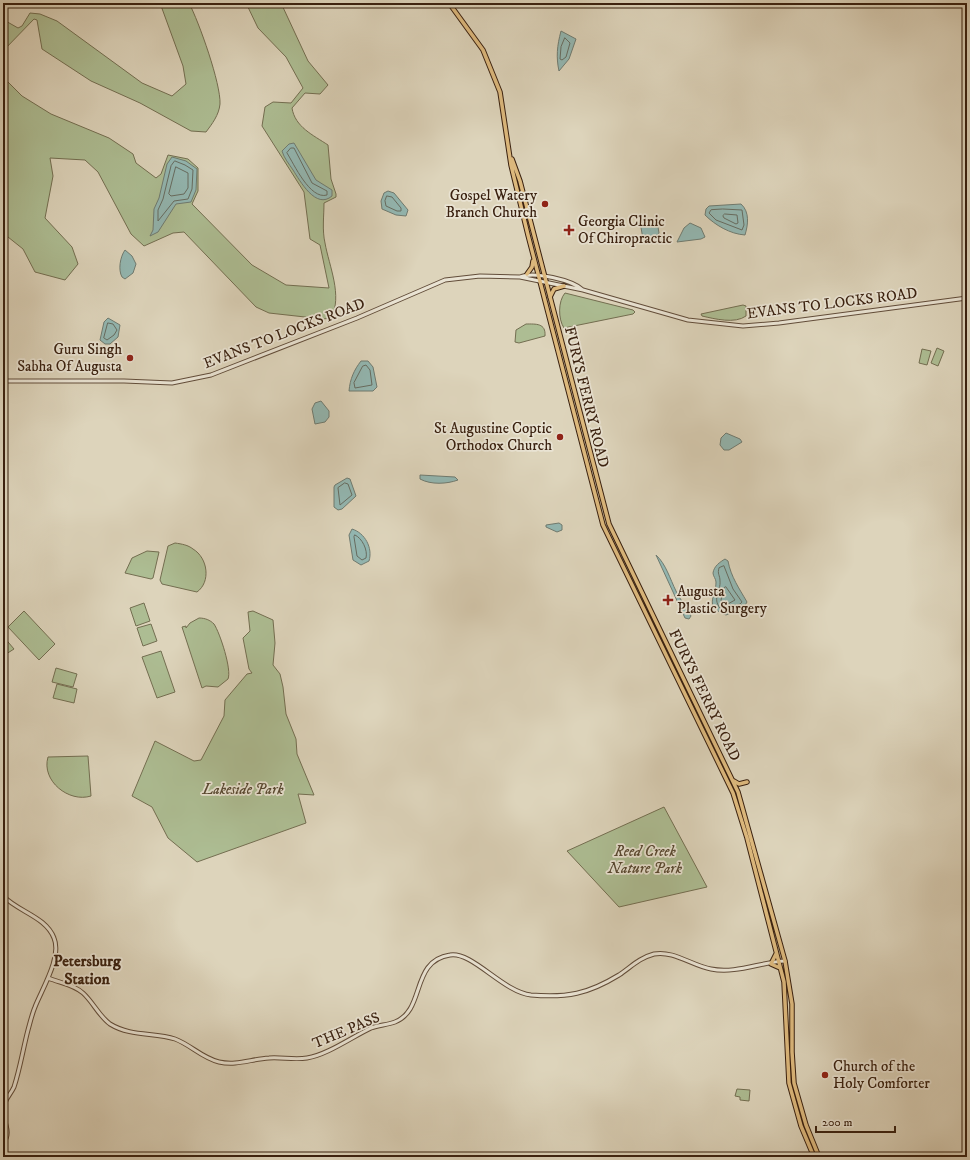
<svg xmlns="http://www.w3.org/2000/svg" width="970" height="1160" font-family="'IM FELL DW Pica',serif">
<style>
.green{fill:#adbd93;stroke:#736e51}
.water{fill:#93b8b3;stroke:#6f7b71}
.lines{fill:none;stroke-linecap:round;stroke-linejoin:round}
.shore{stroke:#666c61;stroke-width:1}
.minor-casing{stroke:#624d3a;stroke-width:5}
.major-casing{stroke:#39200f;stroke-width:5.5}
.minor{stroke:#e9e3d3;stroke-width:3}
.major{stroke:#deba7e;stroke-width:3.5}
.poi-dot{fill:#8f2418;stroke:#e9e3d3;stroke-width:1.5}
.labels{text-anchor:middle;stroke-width:3.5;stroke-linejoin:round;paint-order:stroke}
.poi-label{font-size:15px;fill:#39200f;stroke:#e9e3d3;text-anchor:end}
.street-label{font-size:15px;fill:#39200f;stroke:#e9e3d3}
.park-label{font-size:15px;font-style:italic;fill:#564730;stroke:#e9e3d3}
.neighbourhood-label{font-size:16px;font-weight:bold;fill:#39200f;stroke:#e9e3d3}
</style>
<rect width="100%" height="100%" fill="#ddd4bb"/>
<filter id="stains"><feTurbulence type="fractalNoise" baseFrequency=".005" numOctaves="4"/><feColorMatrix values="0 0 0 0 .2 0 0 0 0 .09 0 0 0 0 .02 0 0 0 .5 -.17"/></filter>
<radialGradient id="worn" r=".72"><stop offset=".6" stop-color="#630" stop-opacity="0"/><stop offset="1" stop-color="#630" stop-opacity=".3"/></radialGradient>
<path class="green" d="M3 3H9L4 20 18 28 22 26 30 13 40 14 57 21 142 83 172 96 186 84 183 66 160 3H189C199 22 221 84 220 104 219 115 212 124 206 132L191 131 140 103 91 81 42 49 37 20 34 19 3 51Z
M246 3H281L308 61 328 85 320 94 305 93 292 108C295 127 313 135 328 145L331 179 336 194V197L324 203C324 216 322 230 325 243 329 266 343 296 331 318L323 319 269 313 256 307 184 232 173 233 144 246 131 234 98 172 85 160 50 158 53 176 45 218 72 247 78 264 65 280 35 272 23 249 3 233V77L22 96 51 114 109 138 133 154 136 163 156 178 161 174 168 155 188 159 198 168V191L192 204 252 265 286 285 329 288 320 245 310 239 304 192 262 126 265 107 273 102 291 103 303 88 286 57 258 28Z
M565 293 633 310 635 312 633 314 564 328C558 319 558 301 565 293Z
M743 305 746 306V316C735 324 715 319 702 316L701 314Z
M526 324C536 324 546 323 545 336L519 343 515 342 516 330Z
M937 348 944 351 938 366 931 363Z
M922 349 931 351 927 365 919 363Z
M175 543C182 544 188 545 193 549 208 558 211 582 197 592L162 584 160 580 168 546Z
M147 551 159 552 153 578 151 579 125 573 132 558Z
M144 603 150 621 136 626 130 608Z
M24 611 55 644 39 660 8 627Z
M253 611 273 620 275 643 273 665 280 674 283 687 286 714 296 739 297 754 314 795 298 794 306 823 197 862 168 838 152 807 132 796 155 741 194 761 201 760 224 716 225 700 247 674 252 673 249 669 243 638 250 631 248 612Z
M199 618C205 618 210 620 214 624 220 633 232 670 228 679L218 687 206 686 202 688 182 627 186 626V628L190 623Z
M151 624 157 641 143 646 137 628Z
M3 636 14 649 3 656Z
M161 651 175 692 157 698 142 657Z
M56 668 77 674 73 687 52 682Z
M57 684 77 689 74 703 53 698Z
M88 756 91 796C69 803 41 781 48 757Z
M664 807 707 887 619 907 567 851Z
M737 1089 750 1090 749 1101 740 1100V1097L735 1096Z"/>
<path class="water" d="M561 31 576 39 569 59 559 71C556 57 557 46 561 31Z
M294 143 316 180 332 190V196C316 210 300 181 293 170 289 164 284 158 282 151L289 144Z
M172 157 186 161 197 169 196 190 191 202 176 204 158 232 150 236 153 230 154 209 159 198 167 164Z
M388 191 394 193 408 210 406 216 396 215 382 209 381 201 384 193Z
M741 204C750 212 748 225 745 235 730 234 715 225 705 215L706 209 709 206Z
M642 220 658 227 659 233 656 238 649 241 643 239 640 222Z
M690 223 701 228 705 237 701 239 677 242 684 228Z
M125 250 132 256 136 264 133 273 125 279 122 277C118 270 120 257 125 250Z
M108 318 120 325 118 337 110 344H105L100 340 104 322Z
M361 361H368L373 367 377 387 373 391H349C350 379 354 370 361 361Z
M321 401 329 411V417L325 422 315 424 312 409 315 403Z
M726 433 740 439 742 442 729 450H724L720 445 721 438Z
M420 475 455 477 458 480C447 484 431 485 420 479Z
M347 478 350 479 356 496 342 509 338 510 334 507V487L335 485Z
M559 523 562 525V530L557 532 546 527V525Z
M352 529C365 533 373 548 369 561L361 565 353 560 349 535Z
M656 555C666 564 670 579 676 591 680 600 687 607 691 616L689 619 685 618Z
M725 559 728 561C731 577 739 588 747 602L744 607 726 615C703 606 716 598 716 582 716 579 713 576 713 573 714 566 720 562 725 559Z"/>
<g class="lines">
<path class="shore" d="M565 38 570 43 566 57 562 60 560 59 561 47Z
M291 148H294L312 183 327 191V195C310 200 294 164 287 153Z
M175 161 185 165 193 170 192 189 188 199 174 201 158 221V210L163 199 171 166Z
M176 167 188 173V188L184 194 171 196 169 194Z
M387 196 392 197 401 208V211H397L386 206 385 201Z
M723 209 742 210 744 225 742 230 716 220 709 213 711 210Z
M725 214 737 215 738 223 736 224 724 218 723 216Z
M108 323 113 324 117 330 114 335 107 340 104 338Z
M363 366 366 365 370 370 372 385 355 388 354 383Z
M345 483 348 484 352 495 340 505 338 488Z
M355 535C362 538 368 550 366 558L362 560 357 556 354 537Z
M724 566 733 589 742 602 740 604 726 611 720 608C712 598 721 591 720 581 720 575 717 574 719 568Z
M726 587 735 600 726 605 723 604 721 600 724 588Z"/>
<g class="minor-casing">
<path id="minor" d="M583 290 688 320 743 326 779 323 967 298
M3 381H124L172 383 211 375 357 318 445 280 480 276 520 277 583 290C572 280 534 271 520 277
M3 896C19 912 46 917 54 938 62 957 42 989 35 1007 32 1014 30 1023 28 1030 23 1049 20 1069 14 1087 11 1094 4 1100 3 1109 2 1121 13 1132 3 1143
M48 978C60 983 73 984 83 993 93 1002 99 1016 110 1024 131 1037 155 1032 175 1039 191 1045 202 1058 219 1062 237 1066 251 1059 269 1058 281 1057 294 1060 307 1058 327 1055 352 1037 371 1028 379 1025 387 1025 395 1022 426 1010 410 961 450 955 472 951 503 992 531 995 567 998 588 994 619 975 631 967 639 958 654 954 673 950 693 966 711 969 736 974 761 962 785 961"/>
</g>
<g class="major-casing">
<path id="major" d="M449 3 483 50 500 92 511 165 528 235 603 525 733 793 747 838 784 982 789 1083 801 1126 814 1157
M512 159 520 181 609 524 738 792 785 961 792 1004V1052L794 1083 806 1125 819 1157
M527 274 532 267 533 261
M550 297 554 289 564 286
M734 781 739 784 747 782
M776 954 771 964 780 968"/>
</g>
<use href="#minor" class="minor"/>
<use href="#major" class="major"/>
</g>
<g class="poi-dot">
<circle cx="545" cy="204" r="4"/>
<path d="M567 224h4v4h4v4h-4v4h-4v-4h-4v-4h4z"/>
<circle cx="130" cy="358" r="4"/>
<circle cx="560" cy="437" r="4"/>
<path d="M666 594h4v4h4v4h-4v4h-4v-4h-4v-4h4z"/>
<circle cx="825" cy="1075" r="4"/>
</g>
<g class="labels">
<g class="poi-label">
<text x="537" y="200">Gospel Watery<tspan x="537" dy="17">Branch Church</tspan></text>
<text x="578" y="226" text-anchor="start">Georgia Clinic<tspan x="578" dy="17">Of Chiropractic</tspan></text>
<text x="122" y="354">Guru Singh<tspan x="122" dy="17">Sabha Of Augusta</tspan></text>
<text x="552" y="433">St Augustine Coptic<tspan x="552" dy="17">Orthodox Church</tspan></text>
<text x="677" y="596" text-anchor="start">Augusta<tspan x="677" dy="17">Plastic Surgery</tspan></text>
<text x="833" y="1071" text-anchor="start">Church of the<tspan x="833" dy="17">Holy Comforter</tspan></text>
</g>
<g class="street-label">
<text transform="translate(832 303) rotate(-7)" y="5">EVANS TO LOCKS ROAD</text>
<text transform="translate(284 333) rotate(-21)" y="5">EVANS TO LOCKS ROAD</text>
<text transform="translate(587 397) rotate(76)" y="5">FURYS FERRY ROAD</text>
<text transform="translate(705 695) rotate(64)" y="5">FURYS FERRY ROAD</text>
<text transform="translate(346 1030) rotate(-23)" y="5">THE PASS</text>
</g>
<g class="park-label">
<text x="243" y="794">Lakeside Park</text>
<text x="645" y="856">Reed Creek<tspan x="645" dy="17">Nature Park</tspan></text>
</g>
<g class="neighbourhood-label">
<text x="87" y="966">Petersburg<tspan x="87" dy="18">Station</tspan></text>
</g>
</g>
<rect width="970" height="1160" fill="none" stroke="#ddd4bb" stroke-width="16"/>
<rect x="4" y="4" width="962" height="1152" fill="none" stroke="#39200f" stroke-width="2"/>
<rect x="8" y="8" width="954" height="1144" fill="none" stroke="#39200f"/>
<path d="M816 1126v6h79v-6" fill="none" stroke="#39200f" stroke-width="2"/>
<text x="822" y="1126" font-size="12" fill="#39200f" stroke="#e9e3d3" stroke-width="3" paint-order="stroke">200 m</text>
<rect width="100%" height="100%" filter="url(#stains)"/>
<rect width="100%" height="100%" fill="url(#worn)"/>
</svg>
